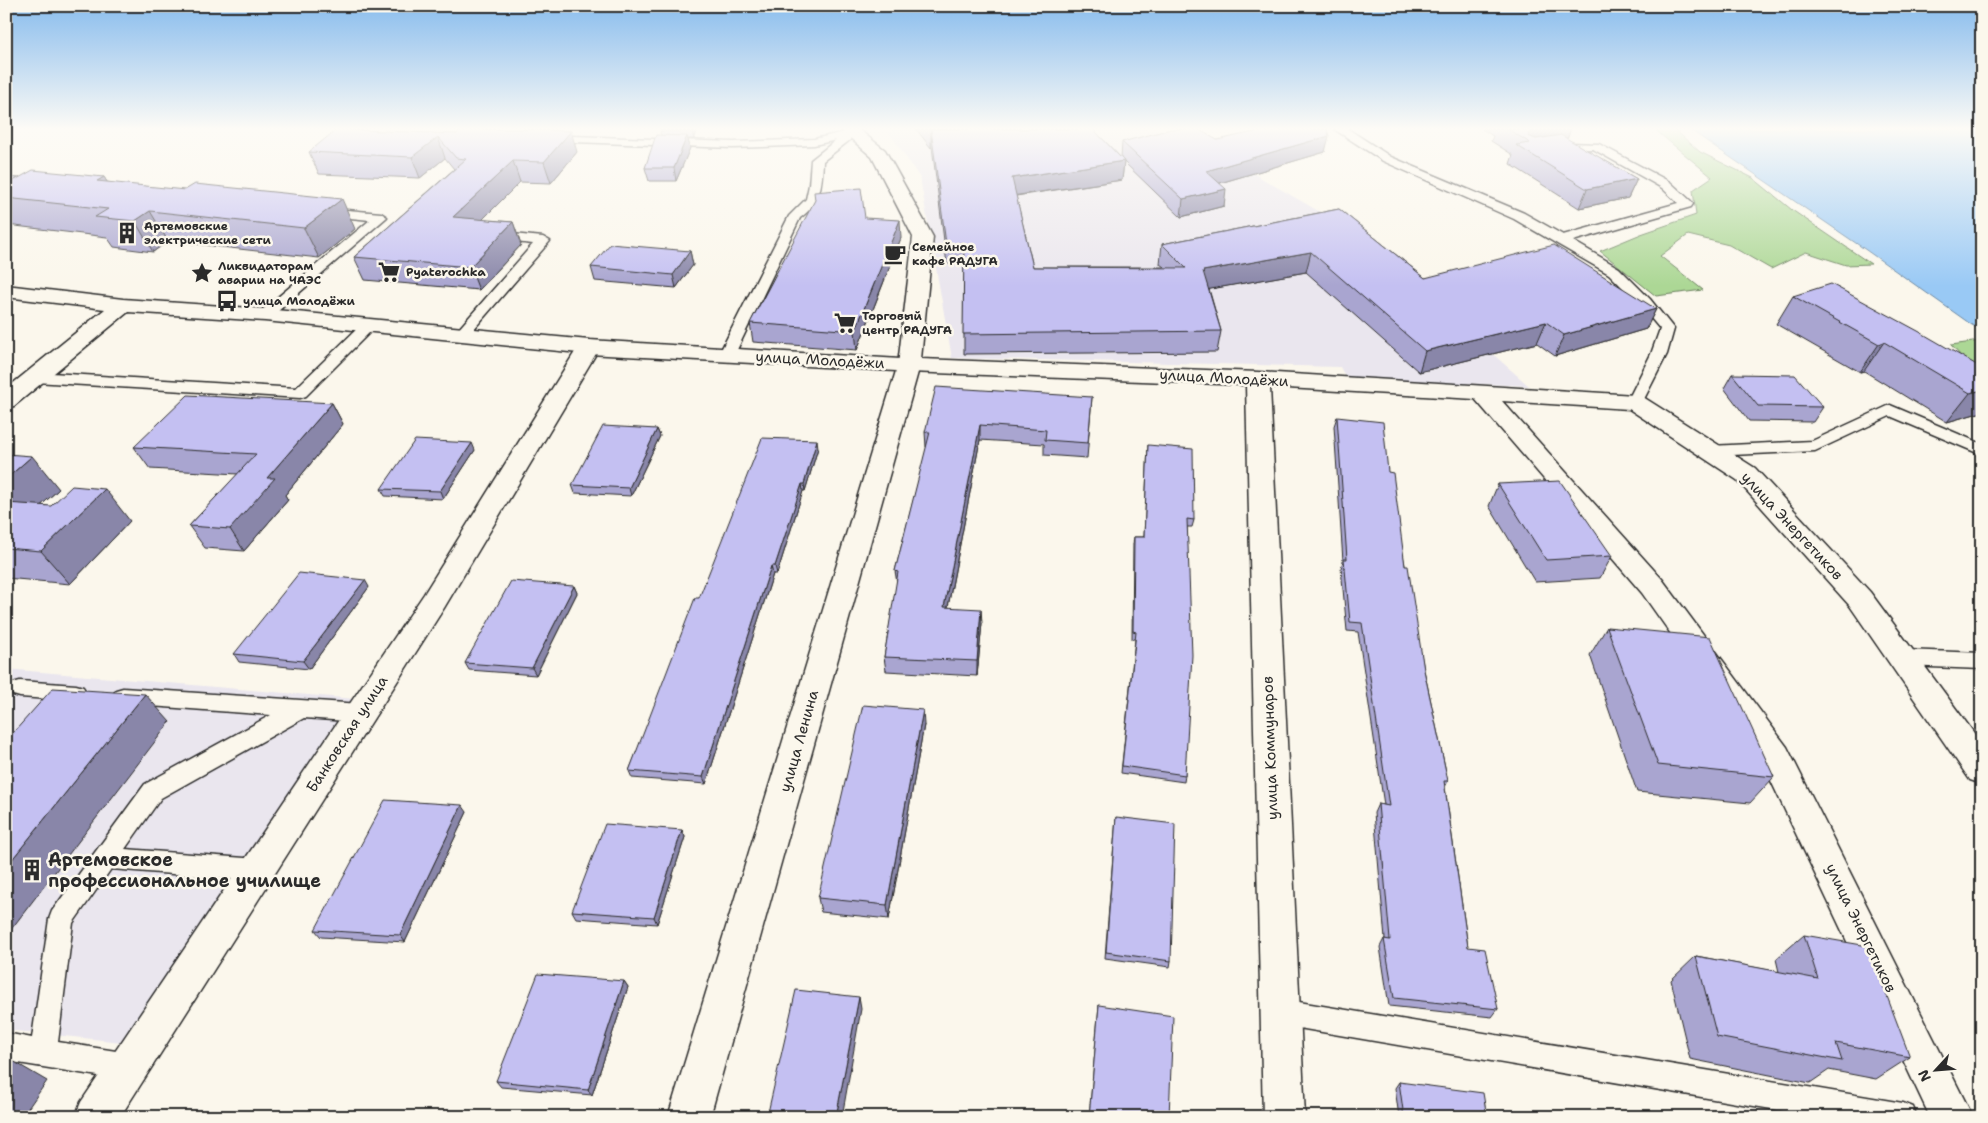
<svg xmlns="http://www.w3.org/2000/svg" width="1988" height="1123" font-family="'Shantell Sans',sans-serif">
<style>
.built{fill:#eae6ee}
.green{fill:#acd795;stroke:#6c8160}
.water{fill:#99c9f5;stroke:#6d8aa4}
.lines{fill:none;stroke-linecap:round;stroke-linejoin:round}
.lane-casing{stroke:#2b2b2b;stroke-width:3}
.street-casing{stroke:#2b2b2b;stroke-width:3}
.secondary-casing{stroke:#2b2b2b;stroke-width:3}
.lane{fill:#fbf7ec;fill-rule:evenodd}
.street{fill:#fbf7ec;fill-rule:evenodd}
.secondary{fill:#fbf7ec;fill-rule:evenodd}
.wall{fill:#a9a5d0;stroke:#2b2b2b}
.shaded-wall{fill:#8986a9;stroke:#2b2b2b}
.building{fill:#c4c0f2;stroke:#2b2b2b}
.labels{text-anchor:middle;stroke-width:5;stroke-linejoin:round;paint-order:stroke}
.far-poi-label{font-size:12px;font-weight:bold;fill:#2b2b2b;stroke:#fbf7ec;text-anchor:start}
.street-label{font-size:15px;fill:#2b2b2b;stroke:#fbf7ec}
.near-poi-label{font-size:18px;font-weight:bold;fill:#2b2b2b;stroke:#fbf7ec;text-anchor:start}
</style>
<rect width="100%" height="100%" fill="#fbf7ec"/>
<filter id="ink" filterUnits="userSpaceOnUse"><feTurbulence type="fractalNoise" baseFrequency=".02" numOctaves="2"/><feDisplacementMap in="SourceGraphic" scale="10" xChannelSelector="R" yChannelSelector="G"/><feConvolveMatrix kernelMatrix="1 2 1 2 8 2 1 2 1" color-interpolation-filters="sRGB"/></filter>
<g filter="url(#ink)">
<path class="built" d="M897 129H1176L1355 232 1529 386 1346 378 1340 367 952 358 920 178 888 131Z
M6 669 355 699 131 1043 6 1030Z"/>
<path class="green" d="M1654 129H1674L1700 152 1753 178 1792 210 1871 264 1846 265 1806 252 1771 269 1729 245 1688 235 1660 256 1703 290 1656 296 1600 251 1641 234 1696 215 1693 190 1712 177Z
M1980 341 1982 342V379L1951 345Z"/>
<path class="water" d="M1689 129H1982V330L1972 325 1866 250Z"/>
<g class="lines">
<g class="lane-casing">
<path id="lane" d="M1334 129H1348L1391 157 1524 213 1563 235 1678 203 1662 188 1593 149 1550 151 1548 149 1550 147 1571 143 1599 144 1670 182 1691 201 1693 204 1691 207 1573 241 1619 268 1650 299 1674 329 1667 354 1641 405H1629L1627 402 1651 354 1660 329 1640 305 1609 274 1514 219 1383 161Z
M853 130 859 133 857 135 851 137 850 140 823 161C822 185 821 203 800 218L735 354 732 357H722L719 354 789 216 806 199 809 185 811 160 836 140 814 145 733 148 548 141 542 138 548 135 733 142 814 139Z
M325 208 381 213 387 217 270 318H260L258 315 260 312 370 220 321 215 319 212 321 209Z
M493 232 543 237 550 241 467 337H457L455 334 457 331 533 244 488 239 486 236Z
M369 321 374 322 376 325 374 328 306 396 300 398 35 382 30 380 27 377 30 374 35 372 296 388 364 322Z
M1890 405 1982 444V455L1890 416 1815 451 1710 456 1704 455 1702 451 1704 447 1710 446 1812 441Z
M1904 650 1982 653V669L1904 666 1897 664 1894 658 1897 652Z
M20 681 76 685 83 687 87 693 83 699 76 701 20 697 13 695 10 689 13 683Z
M123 688 361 704 369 707 372 713 369 719 361 722 304 718 161 798 125 849 258 859 267 862 270 870 267 878 258 881 111 869 73 923 58 1042 129 1053 139 1057 143 1067 139 1077 129 1081 6 1061V1033L32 1038 49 919 52 911 145 784 271 715 123 704 116 702 112 696 116 690Z
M1281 999 1903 1103 1913 1107 1917 1117H1818L1281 1025 1272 1021 1268 1012 1272 1003Z"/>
</g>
<g class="street-casing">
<path id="street" d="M840 129H858L885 150 933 237 921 359 1258 372 1635 395 1643 397 1755 468 1870 592 1982 744V784L1970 780 1850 606 1737 480 1629 409 1502 401 1662 579 1787 747 1973 1117H1930L1764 766 1642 593 1475 399 1270 387 1305 1117H1263L1246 385 909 372 901 370 898 365 913 237 872 157Z
M589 340 597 342 600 347 444 608 120 1117H75L81 1102 424 594 578 347 581 342Z"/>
</g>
<g class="secondary-casing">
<path id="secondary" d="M6 285 123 299 265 309 589 340 917 360 920 365 710 1117H668L896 371 589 354 265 321 128 312 14 406 6 408V389L105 309 6 297Z"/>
</g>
<use href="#lane" class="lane"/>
<use href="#street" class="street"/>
<use href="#secondary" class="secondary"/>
</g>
<path class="wall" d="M661 129H698L694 139H688L690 148 676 181H649L645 168 661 135 660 131Z
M916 129H1093L1121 158 1122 142 1217 140 1325 152 1220 183 1224 206 1181 217 1124 162 1122 180 1016 196 1033 267H1164L1160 264 1162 244 1339 209 1425 278 1656 309 1646 329 1555 356 1537 343 1419 372 1306 272 1209 289 1221 331 1217 352 964 354V263L947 264 932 147 931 148Z
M1482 129H1571L1567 139 1637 179 1628 198 1579 208 1510 164 1513 155 1491 141 1493 136Z
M457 134 577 152 551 183 520 182 482 220 513 222 521 245 479 290 365 280 354 257 454 169 445 158 420 178 319 174 309 152Z
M6 177 18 178 104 177 107 182 355 229 319 258 168 241 153 252 114 247 107 237 7 225 6 224Z
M901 238 857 350 753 342 750 323Z
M690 251 693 265 676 288 595 281 591 267Z
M1793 296 1982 368V412L1947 422 1864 371 1860 372 1776 324Z
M1732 374 1823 407 1813 422 1749 421 1724 388Z
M1092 397 1087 458 1044 455V444L980 440 948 607 982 623 977 676 886 671 884 657 897 583 895 571 927 447H926L925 432Z
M332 403 343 424 285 495 288 500 244 551 205 548 189 526 238 474 150 469 134 447Z
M1337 417 1388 472 1424 670 1448 781 1445 787 1468 947 1498 1009 1492 1017 1389 1006 1380 947 1384 939H1385L1374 813 1378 804 1384 805 1358 632 1347 631 1341 568 1343 561 1334 426Z
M657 429 660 436 631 496 575 493 572 485Z
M1148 445 1194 520 1192 527H1187L1185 775 1184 782 1121 773 1135 639H1132L1133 544 1134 537H1144Z
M818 448 805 491H803L777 574H773L706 784 632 778 629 771 699 598Z
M475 450 443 499 385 496 381 489Z
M6 454 59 489 41 505 130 521 70 584 6 578Z
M1498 484 1612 556 1600 578 1535 582 1489 506Z
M574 586 577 593 536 675 469 670 465 663Z
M369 587 309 669 239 662 234 654Z
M1607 627 1774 777 1750 803 1637 792 1590 655Z
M924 725 889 919 821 912 818 898Z
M467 812 405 942 321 937 315 930Z
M1116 817 1171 961 1170 967 1105 958Z
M682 830 685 837 657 924 576 918 572 911Z
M1804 935 1910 1057 1876 1079 1829 1070 1810 1083 1690 1059 1671 980 1696 956 1779 972 1776 959Z
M624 981 628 987 592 1095 501 1087 496 1081Z
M1099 1005 1169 1117H1089Z
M1399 1082 1487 1117H1399L1395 1088Z"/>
<path class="shaded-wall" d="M694 129H698L694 139 692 132Z
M931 129 932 147 931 148Z
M1540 129H1571L1566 142 1530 143 1528 136 1531 131Z
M571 131 577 152 551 183 544 162Z
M687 136 690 148 676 181 674 168Z
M1329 136 1325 152 1203 188 1206 171Z
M438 137 445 158 420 178 412 157Z
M513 161 520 182 462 240 453 217Z
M1124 161 1122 180 1012 196V178Z
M104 177 122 207 97 181Z
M1637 179 1628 198 1579 208 1587 189Z
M1226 189 1224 206 1181 217 1183 199Z
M342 199 355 229 319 258 304 228Z
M150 211 168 241 153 252 135 221Z
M900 220 901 238 857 350 855 331Z
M513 222 521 245 479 290 470 267Z
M690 251 693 265 676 288 673 275Z
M1311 252 1306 272 1200 291 1203 271Z
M1656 309 1646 329 1555 356 1564 335Z
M1546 322 1537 343 1419 372 1425 351Z
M1884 342 1864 371 1860 372 1879 344Z
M1982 390V412L1947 422 1970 393Z
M332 403 343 424 285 495 288 500 244 551 230 529 267 478Z
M980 425V440L945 622 944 607Z
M657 429 660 436 631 496 629 488Z
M817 440 818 448 805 491 804 484Z
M472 443 475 450 443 499 440 491Z
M32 456 59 489 10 534 6 529V479Z
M802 484 803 491 777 574 775 566Z
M105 489 130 521 70 584 41 551Z
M771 566 773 574 706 784 703 777Z
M365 580 369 587 309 669 303 661Z
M574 586 577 593 536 675 532 668Z
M981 609 982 623 977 676V661Z
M145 694 170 722 6 936V867Z
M923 710 924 725 889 919 887 905Z
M462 805 467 812 405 942 400 935Z
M682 830 685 837 657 924 654 917Z
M624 981 628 987 592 1095 588 1090Z
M859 997 861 1009 842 1117H836Z
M6 1057 47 1081 22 1117H6Z"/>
<path class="building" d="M337 129 457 134 462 129H518L571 131 544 162 513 161 453 217 513 222 470 267 354 257 466 159 456 158 438 137 412 157 309 152Z
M661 129H694L692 132 660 131Z
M931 129H1093L1124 161 1012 178 1033 267 1186 268 1162 244 1339 209 1425 278 1554 245 1656 309 1564 335 1546 322 1425 351 1311 252 1203 271 1221 331 963 334 964 243 946 244Z
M1171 129H1198L1217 140 1268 129H1327L1329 136 1206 171 1226 189 1183 199 1122 142Z
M1508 129H1540L1531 131 1528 136 1536 139 1561 135 1637 179 1587 189 1516 145 1530 143Z
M656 135 687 136 674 168H645Z
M33 170 104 177 97 181 185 190 195 184 342 199 304 228 150 211 135 221 95 217 108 209 6 198V185Z
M6 177 18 178 6 185Z
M861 188 865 218 900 220 855 331 750 323 815 200 814 192Z
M610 244 690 251 673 275 591 267Z
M1831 284 1918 331 1982 368V390L1970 393 1884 342 1879 344 1793 296Z
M1732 374 1795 375 1823 407 1758 406Z
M936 387 1092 397 1088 443 1045 440 1046 430 980 425 944 607 981 609 977 661 884 657 898 572 895 571 930 432H925Z
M188 395 332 403 267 478H275L230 529 189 526 256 454 134 447Z
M1337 417 1383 422 1388 472 1393 473 1405 566H1408L1424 670 1448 781H1444L1468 947 1485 949 1498 1009 1394 998 1384 939 1390 940 1378 804 1389 806 1362 623 1350 622 1344 559H1347Z
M603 426 657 429 629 488 572 485Z
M762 438 817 440 804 484H802L775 566H771L703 777 629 771 695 598H699Z
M415 440 472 443 440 491 381 489Z
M1148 445 1193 449 1194 520 1187 519 1192 655 1185 775 1122 766 1136 632 1133 631 1134 537H1144Z
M6 454 32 456 6 479Z
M1560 481 1612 556 1546 560 1498 484Z
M72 486 105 489 41 551 6 548V503L51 506Z
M299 573 365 580 303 661 234 654Z
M511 581 574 586 532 668 465 663Z
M1607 627 1710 637 1774 777 1658 765Z
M53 688 145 694 6 867V741Z
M863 705 923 710 887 905 818 898Z
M385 800 462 805 400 935 315 930Z
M1116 817 1175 824 1171 961 1106 952Z
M605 824 682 830 654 917 572 911Z
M1804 935 1868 946 1910 1057 1836 1043 1842 1061 1717 1037 1696 956 1818 979Z
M538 974 624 981 588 1090 496 1081Z
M796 990 859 997 836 1117H767Z
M1099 1005 1173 1016 1169 1117H1089Z
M1399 1082 1483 1093 1487 1117H1404Z"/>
</g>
<linearGradient id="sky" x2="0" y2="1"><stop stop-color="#88bced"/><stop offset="0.45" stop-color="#fdfbf6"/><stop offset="1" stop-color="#fdfbf6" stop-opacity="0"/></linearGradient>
<rect width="1988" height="286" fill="url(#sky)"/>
<defs>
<g id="building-bare" transform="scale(1.725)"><path d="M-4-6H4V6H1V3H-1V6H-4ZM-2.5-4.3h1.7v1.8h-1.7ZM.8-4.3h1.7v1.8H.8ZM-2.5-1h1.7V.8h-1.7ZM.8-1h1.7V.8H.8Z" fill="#2b2b2b" stroke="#fbf7ec" stroke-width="2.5" paint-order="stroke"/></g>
<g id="cafe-bare" transform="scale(1.725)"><path d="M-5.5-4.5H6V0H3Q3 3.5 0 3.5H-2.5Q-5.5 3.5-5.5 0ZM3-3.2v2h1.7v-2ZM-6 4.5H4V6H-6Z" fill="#2b2b2b" stroke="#fbf7ec" stroke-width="2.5" paint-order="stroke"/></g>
<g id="supermarket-bare" transform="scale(1.725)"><path d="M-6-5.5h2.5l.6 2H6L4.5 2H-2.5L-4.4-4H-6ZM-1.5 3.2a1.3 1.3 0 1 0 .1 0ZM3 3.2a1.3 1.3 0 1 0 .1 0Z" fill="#2b2b2b" stroke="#fbf7ec" stroke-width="2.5" paint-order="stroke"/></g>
<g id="sight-bare" transform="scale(1.725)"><path d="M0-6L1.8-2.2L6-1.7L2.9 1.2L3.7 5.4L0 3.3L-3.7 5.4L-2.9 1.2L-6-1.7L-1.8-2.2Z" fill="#2b2b2b" stroke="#fbf7ec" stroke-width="2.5" paint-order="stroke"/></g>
<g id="bus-bare" transform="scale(1.725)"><path d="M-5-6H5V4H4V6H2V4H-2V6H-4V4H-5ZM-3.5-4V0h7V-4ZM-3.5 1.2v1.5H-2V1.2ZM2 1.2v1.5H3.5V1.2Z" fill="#2b2b2b" stroke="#fbf7ec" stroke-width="2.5" paint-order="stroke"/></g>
</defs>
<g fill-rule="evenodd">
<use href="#building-bare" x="127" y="233"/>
<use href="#cafe-bare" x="895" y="254"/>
<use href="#supermarket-bare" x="389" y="272"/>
<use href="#sight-bare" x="202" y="273"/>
<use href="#bus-bare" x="227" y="301"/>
<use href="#supermarket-bare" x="845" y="323"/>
<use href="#building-bare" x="32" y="870"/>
</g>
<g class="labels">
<g class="far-poi-label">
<text x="144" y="230">Артемовские<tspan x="144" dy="14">электрические сети</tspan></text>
<text x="912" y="251">Семейное<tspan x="912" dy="14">кафе РАДУГА</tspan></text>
<text x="218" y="270">Ликвидаторам<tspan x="218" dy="14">аварии на ЧАЭС</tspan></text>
<text x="406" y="276">Pyaterochka</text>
<text x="243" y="305">улица Молодёжи</text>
<text x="862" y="320">Торговый<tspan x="862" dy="14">центр РАДУГА</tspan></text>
</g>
<g class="street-label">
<text transform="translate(820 360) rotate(3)" y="5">улица Молодёжи</text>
<text transform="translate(1224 378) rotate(3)" y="5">улица Молодёжи</text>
<text transform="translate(1792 526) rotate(47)" y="5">улица Энергетиков</text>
<text transform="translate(347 734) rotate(-57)" y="5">Банковская улица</text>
<text transform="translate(799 741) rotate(-74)" y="5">улица Ленина</text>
<text transform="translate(1270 748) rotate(-92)" y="5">улица Коммунаров</text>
<text transform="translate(1861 928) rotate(64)" y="5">улица Энергетиков</text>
</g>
<g class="near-poi-label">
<text x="48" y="866">Артемовское<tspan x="48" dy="21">профессиональное училище</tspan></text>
</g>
</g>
<rect width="1988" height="1123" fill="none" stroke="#fbf7ec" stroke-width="25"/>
<rect x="12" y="12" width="1963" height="1098" fill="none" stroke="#2b2b2b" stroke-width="2" filter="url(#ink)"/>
<g transform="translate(1936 1070) rotate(244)" stroke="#fbf7ec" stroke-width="4" paint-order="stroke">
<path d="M0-4L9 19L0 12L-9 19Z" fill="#2b2b2b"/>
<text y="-8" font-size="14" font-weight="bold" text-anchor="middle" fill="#2b2b2b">N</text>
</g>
</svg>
